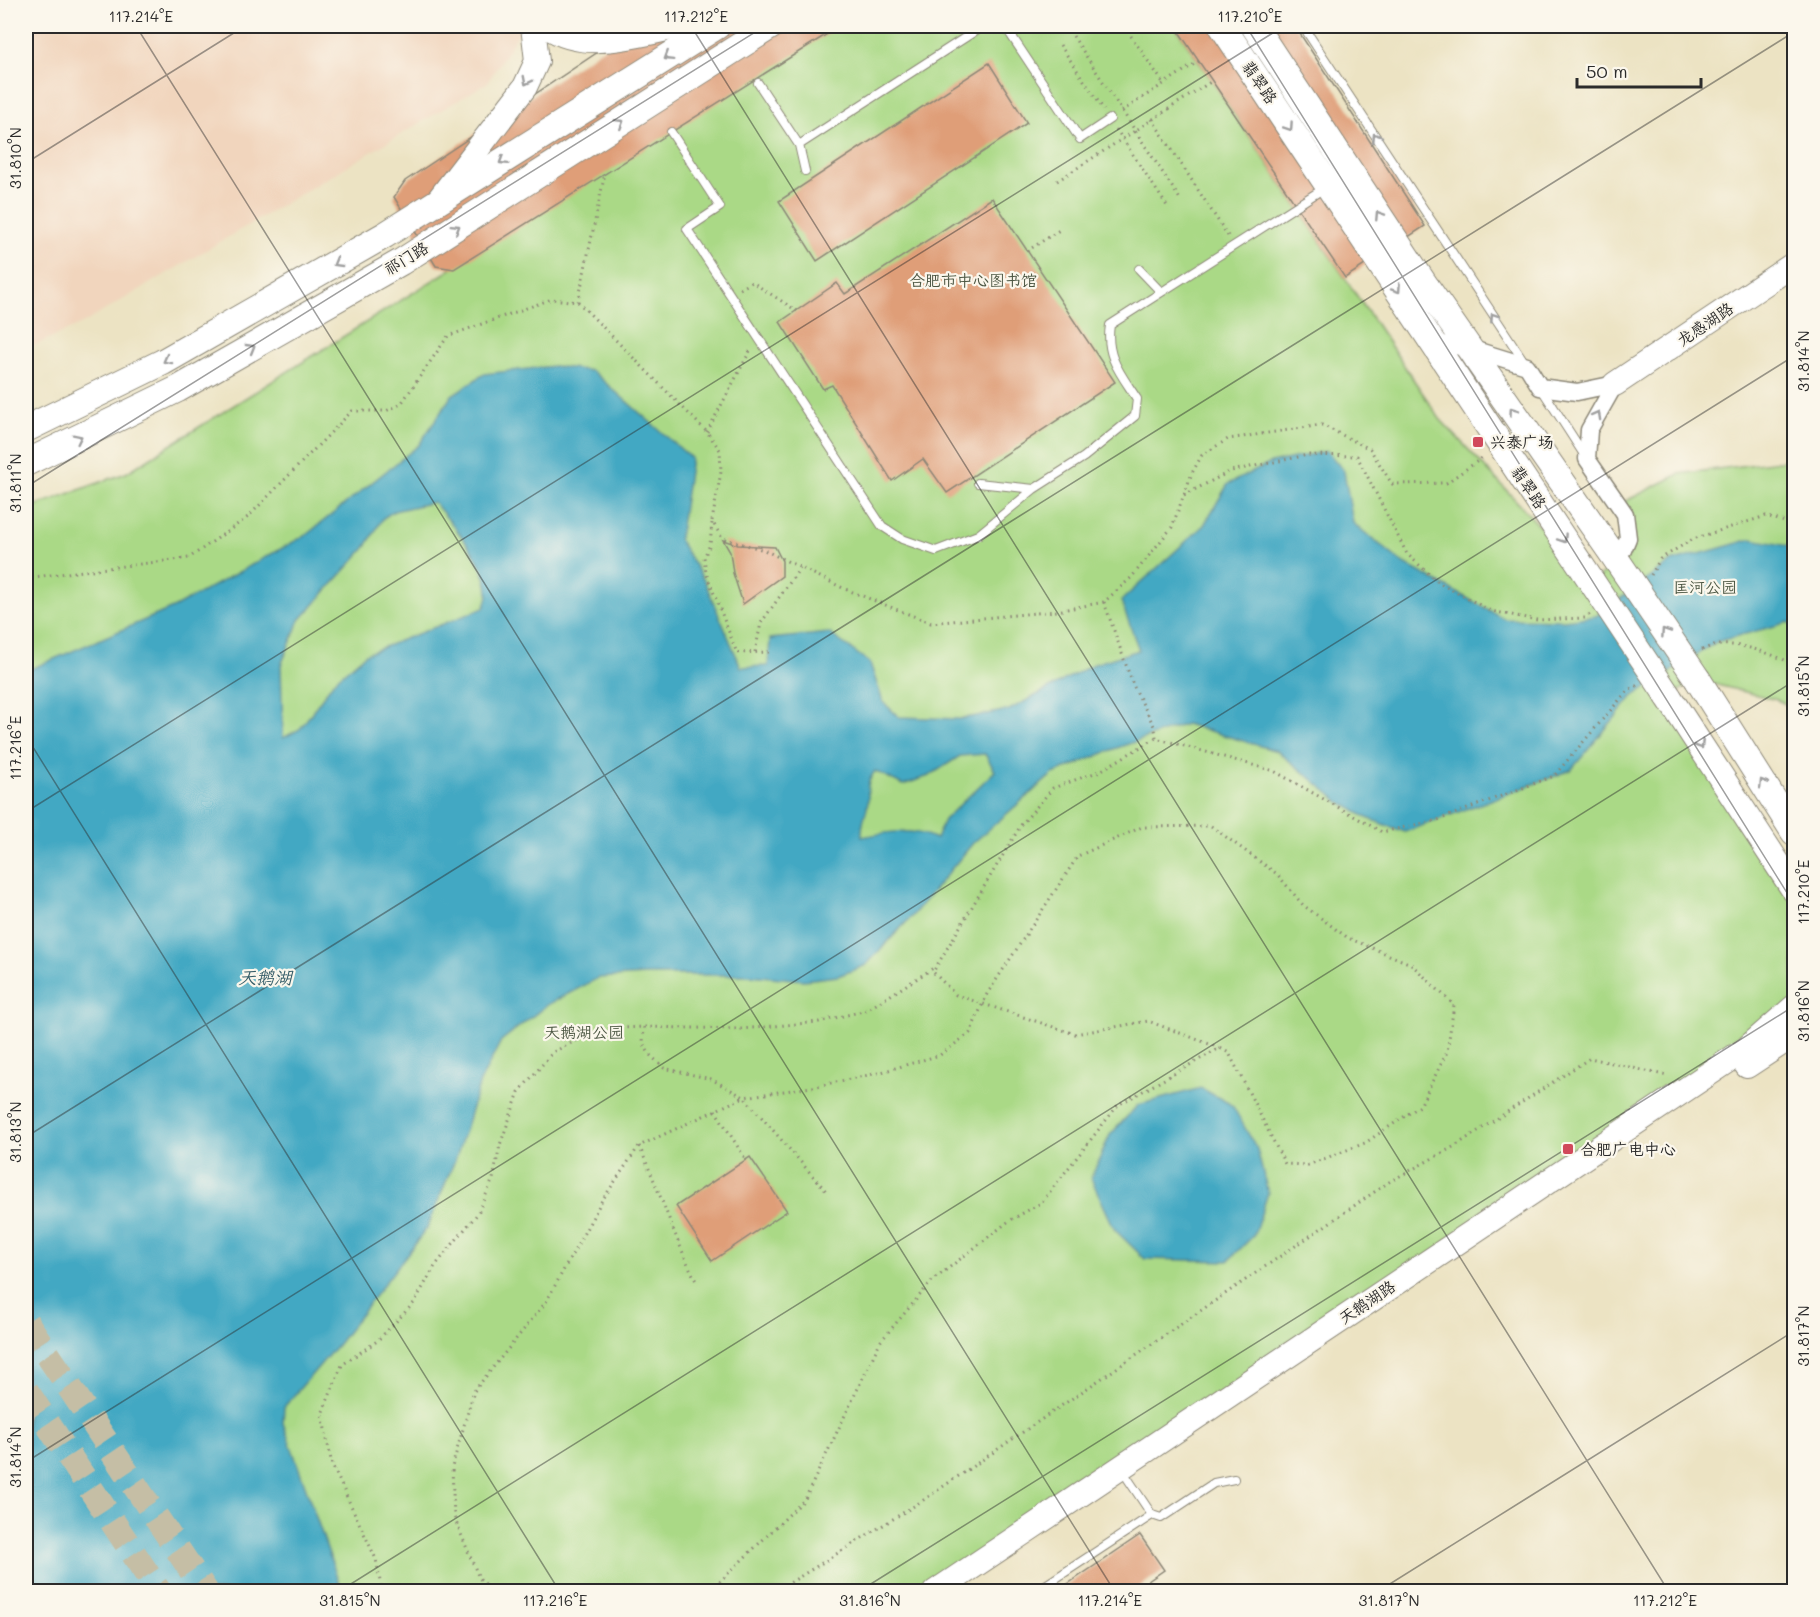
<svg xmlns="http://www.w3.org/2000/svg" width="1820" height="1617" font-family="Mali,'LXGW WenKai TC',sans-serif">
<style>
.built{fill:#f1d5bd}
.green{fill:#aad986;stroke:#6a8258;stroke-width:1.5}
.water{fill:#43a8c3;stroke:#376a77;stroke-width:1.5;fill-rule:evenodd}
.building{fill:#df9e78}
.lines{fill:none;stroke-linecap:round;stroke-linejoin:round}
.primary-tunnel{stroke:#c5bea5;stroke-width:26;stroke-dasharray:26 13;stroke-linecap:butt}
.lane-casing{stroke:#8c8777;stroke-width:10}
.street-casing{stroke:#8c8777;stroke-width:19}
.secondary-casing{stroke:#8c8777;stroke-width:26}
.primary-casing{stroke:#8c8777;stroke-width:28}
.path{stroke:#8c8777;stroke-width:3;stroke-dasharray:1.5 4.5;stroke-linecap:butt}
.lane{stroke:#fff;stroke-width:8}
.street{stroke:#fff;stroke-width:16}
.secondary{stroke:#fff;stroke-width:24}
.primary{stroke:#fff;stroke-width:26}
.primary-bridge-casing{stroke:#8c8777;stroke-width:28;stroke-linecap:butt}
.primary-bridge{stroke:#fff;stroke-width:26}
.oneway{stroke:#a0a0a0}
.ticks{fill:none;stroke:#2b2b2b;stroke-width:1.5;stroke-opacity:0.45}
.poi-dot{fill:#d1495b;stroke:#fbf7ec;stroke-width:2}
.labels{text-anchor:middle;stroke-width:4.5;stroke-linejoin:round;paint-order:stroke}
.street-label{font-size:16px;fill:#2b2b2b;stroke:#fbf7ec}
.park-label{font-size:16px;fill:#4b5642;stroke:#fbf7ec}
.poi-label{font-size:16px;fill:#2b2b2b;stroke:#fbf7ec;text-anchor:start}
.water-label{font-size:18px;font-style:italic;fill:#355d68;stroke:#fbf7ec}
.neatline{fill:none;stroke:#2b2b2b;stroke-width:2}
.ticks-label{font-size:15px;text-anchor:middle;fill:#2b2b2b}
</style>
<rect width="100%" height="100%" fill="#fbf7ec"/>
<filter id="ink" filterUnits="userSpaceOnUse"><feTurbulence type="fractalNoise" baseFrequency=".0167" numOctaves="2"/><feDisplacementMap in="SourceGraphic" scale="12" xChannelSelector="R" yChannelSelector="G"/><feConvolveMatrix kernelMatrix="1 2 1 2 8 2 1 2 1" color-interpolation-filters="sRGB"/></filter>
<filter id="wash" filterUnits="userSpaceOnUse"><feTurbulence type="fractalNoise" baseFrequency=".008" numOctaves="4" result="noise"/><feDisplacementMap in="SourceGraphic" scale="24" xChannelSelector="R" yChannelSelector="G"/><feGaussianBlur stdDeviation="1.35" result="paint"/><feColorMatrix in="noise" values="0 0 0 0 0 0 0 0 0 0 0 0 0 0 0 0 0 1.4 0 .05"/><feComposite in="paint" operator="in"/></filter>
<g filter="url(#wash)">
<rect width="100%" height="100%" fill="#ece3c3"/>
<path class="built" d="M26 26H523L487 83 82 324 26 349Z"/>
<path class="green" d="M838 26H1175L1440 419 1592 582 1618 562 1628 538 1618 505 1679 474 1794 459V708L1777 700 1698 680 1668 697 1794 889V1007L935 1591H26V509L126 473Z"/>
<path class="water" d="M554 366 592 371 691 458 679 540 704 580 741 667 768 666 770 639 829 633 870 663 883 702 899 717 960 719 1009 710 1094 664 1139 650 1121 601 1204 525 1228 484 1271 463 1327 451 1344 471 1353 523 1403 563 1505 619 1564 620 1596 616 1671 562 1752 539 1794 547V625L1789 622 1716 642 1708 647 1633 696 1571 770 1405 832 1367 818 1340 802 1277 751 1186 724 1114 749 1053 774 973 843 913 915 866 965 838 976 804 980 749 975H645L598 978 547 1005 501 1041 480 1082 457 1155 427 1228 338 1344 284 1407 283 1423 342 1591 26 1592V671L175 607 306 535 419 445 452 395 484 374ZM434 502C453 527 502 576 484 608L366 654 334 681 300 729 283 738 281 665 300 620 365 548 383 518 394 511ZM985 754 995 771 944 820 936 839C912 827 887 832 862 837 861 825 864 820 867 808 871 791 862 789 875 771L903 785 929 776 960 756Z
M1201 1088 1232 1105 1257 1149 1268 1193 1254 1235 1228 1261 1145 1259 1115 1230 1091 1178 1110 1135 1138 1105Z"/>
<g id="blocks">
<path class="building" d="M637 26H840L454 269 436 266 394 197 405 181Z
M1175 26H1295L1425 226 1345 278Z
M989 63 1027 123 817 261 779 201Z
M992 198 1115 382 947 493 923 459 892 481 832 385 823 389 780 322 837 283 845 294Z
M723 540 738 545 775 547 782 561V576L743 604 733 573 730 552Z
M750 1157 787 1211 712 1261 676 1206Z
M1140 1535 1164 1570 1132 1592H1056Z"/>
</g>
</g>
<g filter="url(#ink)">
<use href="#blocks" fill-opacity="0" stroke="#8c8777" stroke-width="1.5"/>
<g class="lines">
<path class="primary-tunnel" d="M26 1322 206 1592
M26 1391 159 1592"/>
<g class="lane-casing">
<path id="lane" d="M1005 26 1080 139 1110 119
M1303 26 1525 363
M758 83 799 145 983 26
M671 132 720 207 687 229 882 526 902 539 936 551 978 535 1034 489
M799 145 805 171
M1139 269 1161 292
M1541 388 1585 456
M978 483 1034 489 1084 457 1135 416 1137 399C1121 374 1105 357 1110 325L1326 187
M1128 1479 1152 1515
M1035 1592 1152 1515 1161 1518 1214 1483 1234 1479"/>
</g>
<g class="street-casing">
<path id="street" d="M1434 343 1469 348 1527 366 1540 387 1577 392 1615 384 1589 430 1587 459 1625 514 1628 538 1618 562"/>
</g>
<g class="secondary-casing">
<path id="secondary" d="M547 26C586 54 640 33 684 26
M440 198 525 87 537 61 533 26
M1615 384 1794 264
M1747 1066 1794 1035
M935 1592 1746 1049 1794 1007"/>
</g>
<g class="primary-casing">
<path id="primary" d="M1222 26 1592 582
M1254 26 1423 282 1618 562
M26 429 163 362 385 235 717 26
M26 463 178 389 401 262 771 26
M1698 680 1794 832
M1668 696 1794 889"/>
</g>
<path class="path" d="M1124 26 1164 84
M1073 36 1180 199
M1060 45 1104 110
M1122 111 1199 61
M1152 119 1228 236
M1116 129 1167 206
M1057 181 1212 81
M1027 251 1061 229
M740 289 752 282 797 311
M578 302 605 173
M707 432 751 349
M1184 495 1231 471 1308 455 1357 456 1407 554 1439 583 1491 611 1537 620 1585 618 1590 614
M712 523 710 545 704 557 706 573 737 653 769 652
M1651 575 1660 559 1693 539 1766 516 1794 525
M26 578 189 558 248 517 352 411H386L401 404 448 336 552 299 578 302 707 432 720 450 721 472 712 521 722 538 764 550 845 589 931 623 1057 611 1104 602 1131 578 1172 527 1192 473 1202 455 1228 439 1322 425 1370 449 1392 484 1446 483 1485 456
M1104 602 1133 685 1155 728 1156 738
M1702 650C1728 636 1769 653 1794 664
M755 652 761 623 800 568
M644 1027 643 1043 650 1055 664 1068 711 1079 744 1097 812 1087 878 1073 940 1055 970 1033 987 994 1078 856 1142 827 1211 826 1277 874 1303 905 1348 938 1411 964 1454 1005 1447 1052 1420 1106 1365 1143 1308 1165 1285 1164 1229 1053 1220 1048 1118 1105 1041 1203 1009 1221 932 1281 880 1342 805 1499 709 1592
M1220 1048 1148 1021 1075 1034 956 995 933 972 1021 825 1053 788 1100 771 1156 738 1274 771 1382 832 1438 820 1554 776 1628 690 1638 685
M715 1110 746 1160
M639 1146C660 1191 674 1237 696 1281
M382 1592 376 1559 332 1465 322 1414 342 1365 377 1341 414 1303 435 1266 478 1213 493 1179 500 1145 519 1092 553 1052 600 1029 644 1027 741 1029 819 1022 867 1010 935 967
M494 1592 479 1578 454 1517 452 1467 474 1391 546 1302 601 1202 639 1146 744 1097 826 1191
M775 1592 922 1501 1389 1182 1455 1146 1590 1058 1668 1076"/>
<use href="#lane" class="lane"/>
<use href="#street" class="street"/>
<use href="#secondary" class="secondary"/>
<use href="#primary" class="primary"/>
<g class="primary-bridge-casing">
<path id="primary-bridge" d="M1618 562 1698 680
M1592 582 1668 696"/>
</g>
<use href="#primary-bridge" class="primary-bridge"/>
</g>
<defs><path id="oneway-chevron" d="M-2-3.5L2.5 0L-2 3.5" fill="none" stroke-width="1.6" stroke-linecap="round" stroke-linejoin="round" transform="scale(1.5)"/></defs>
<g class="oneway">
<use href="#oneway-chevron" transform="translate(668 57) rotate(148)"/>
<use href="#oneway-chevron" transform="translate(527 81) rotate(117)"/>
<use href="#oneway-chevron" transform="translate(620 123) rotate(-32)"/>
<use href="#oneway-chevron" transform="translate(1289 127) rotate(56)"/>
<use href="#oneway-chevron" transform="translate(1376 137) rotate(-123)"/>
<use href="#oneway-chevron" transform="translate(503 161) rotate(148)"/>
<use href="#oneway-chevron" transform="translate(1379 215) rotate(-123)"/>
<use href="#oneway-chevron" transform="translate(456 228) rotate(-32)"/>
<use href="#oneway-chevron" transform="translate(337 263) rotate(150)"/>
<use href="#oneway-chevron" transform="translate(1397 289) rotate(56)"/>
<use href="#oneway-chevron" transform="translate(1494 317) rotate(-123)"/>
<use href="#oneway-chevron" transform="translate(251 348) rotate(-30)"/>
<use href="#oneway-chevron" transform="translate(167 360) rotate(151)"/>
<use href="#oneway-chevron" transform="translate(1513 411) rotate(-125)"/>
<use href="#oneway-chevron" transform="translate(1597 415) rotate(-61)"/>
<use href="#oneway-chevron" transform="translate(78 438) rotate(-26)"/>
<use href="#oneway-chevron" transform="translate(1563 539) rotate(56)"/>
<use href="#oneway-chevron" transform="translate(1665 632) rotate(-124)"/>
<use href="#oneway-chevron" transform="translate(1700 745) rotate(57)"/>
<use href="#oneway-chevron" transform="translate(1763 783) rotate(-122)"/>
</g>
</g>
<path class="ticks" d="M136 26 1115 1592M691 26 1669 1592M1246 26 1794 904M26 163 245 26M26 487 765 26M26 736 560 1592M26 812 1284 26M26 1137 1794 32M26 1462 1794 356M338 1592 1794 681M858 1592 1794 1006M1377 1592 1794 1331"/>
<g class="poi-dot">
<rect x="1472" y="436" width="12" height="12" rx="3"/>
<rect x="1562" y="1143" width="12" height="12" rx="3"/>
</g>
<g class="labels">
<g class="street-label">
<text transform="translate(1260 82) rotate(56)" y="6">翡翠路</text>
<text transform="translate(406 258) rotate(-31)" y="6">祁门路</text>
<text transform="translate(1705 324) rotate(-34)" y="6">龙感湖路</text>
<text transform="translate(1529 487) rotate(56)" y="6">翡翠路</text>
<text transform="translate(1367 1302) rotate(-34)" y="6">天鹅湖路</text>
</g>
<g class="park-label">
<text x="973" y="286">合肥市中心图书馆</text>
<text x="1705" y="593">匡河公园</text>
<text x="584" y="1038">天鹅湖公园</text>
</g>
<g class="poi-label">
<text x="1490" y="448">兴泰广场</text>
<text x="1580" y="1155">合肥广电中心</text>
</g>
<g class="water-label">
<text x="265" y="984">天鹅湖</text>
</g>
</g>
<rect width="1820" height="1617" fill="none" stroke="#fbf7ec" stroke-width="66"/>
<path d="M1577 78v9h124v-9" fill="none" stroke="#2b2b2b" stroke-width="3"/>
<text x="1586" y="78" font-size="18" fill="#2b2b2b" stroke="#fbf7ec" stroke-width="4.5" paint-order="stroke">50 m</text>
<rect x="33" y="33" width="1754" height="1551" class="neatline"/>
<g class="ticks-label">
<text x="141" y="22">117.214°E</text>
<text x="696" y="22">117.212°E</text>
<text x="1250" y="22">117.210°E</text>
<text transform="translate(16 158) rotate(-90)" y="5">31.810°N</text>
<text transform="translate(1804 361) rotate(-90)" y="5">31.814°N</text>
<text transform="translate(16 483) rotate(-90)" y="5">31.811°N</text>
<text transform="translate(1804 686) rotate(-90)" y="5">31.815°N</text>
<text transform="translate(16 748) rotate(-90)" y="5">117.216°E</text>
<text transform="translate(1804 892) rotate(-90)" y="5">117.210°E</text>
<text transform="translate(1804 1011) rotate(-90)" y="5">31.816°N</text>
<text transform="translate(16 1132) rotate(-90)" y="5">31.813°N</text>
<text transform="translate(1804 1336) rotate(-90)" y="5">31.817°N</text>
<text transform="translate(16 1457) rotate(-90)" y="5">31.814°N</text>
<text x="350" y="1606">31.815°N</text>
<text x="555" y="1606">117.216°E</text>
<text x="870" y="1606">31.816°N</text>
<text x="1110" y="1606">117.214°E</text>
<text x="1389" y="1606">31.817°N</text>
<text x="1665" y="1606">117.212°E</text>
</g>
</svg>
